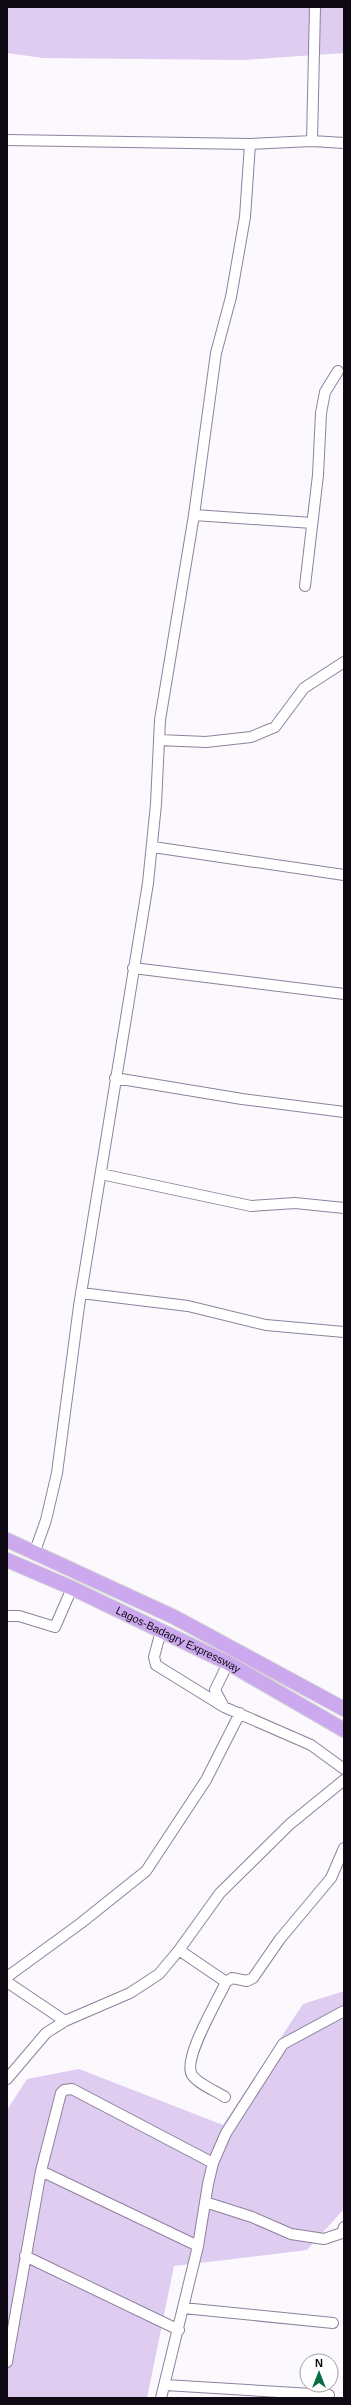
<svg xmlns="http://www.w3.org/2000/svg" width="351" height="2405" font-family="Helvetica,sans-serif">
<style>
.green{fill:#deccf1}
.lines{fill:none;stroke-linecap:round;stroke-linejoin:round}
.minor-casing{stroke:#8f819d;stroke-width:12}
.highway-casing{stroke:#d4d3d5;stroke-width:16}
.minor{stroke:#fff;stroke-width:10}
.highway{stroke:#cca9ee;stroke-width:14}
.labels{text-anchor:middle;stroke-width:3.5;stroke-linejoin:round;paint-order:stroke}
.street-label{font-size:11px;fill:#0f0913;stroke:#fff}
</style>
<rect width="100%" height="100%" fill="#fbf8fe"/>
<path class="green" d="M7 7H344V53L243 60 43 58 7 53Z
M344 1991V2209L307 2250 174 2266 147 2398H7V2110L27 2079 79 2069 223 2125 303 2004Z"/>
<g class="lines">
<g class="minor-casing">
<path id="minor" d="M7 140 250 144 312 141 344 143
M312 141 315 7
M194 515 312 523
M305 586 318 475 321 413 325 392 338 371
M159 740 206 742 251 737 275 727 304 688 344 662
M153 847 344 875
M133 968 344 994
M115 1078 242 1099 344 1112
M101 1174 251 1206 295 1203 344 1208
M81 1293 188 1306 266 1325 344 1332
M35 1551 46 1520 57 1473 79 1306 148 883 156 804 160 720 194 515 216 353 231 297 245 217 250 144
M7 1616H19L55 1627 72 1588
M161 1631 154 1657 156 1665 224 1707
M228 1663 215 1690 224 1707 311 1745 344 1769
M179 1950 226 1982
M7 1977 81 1923 146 1871 206 1780 240 1713
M7 1982 65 2021
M7 2079 46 2033 65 2021 130 1993 159 1974 179 1950 220 1893 290 1824 344 1780
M225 2097C216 2091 198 2084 192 2075 182 2059 218 2000 226 1982L232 1978 247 1981 253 1978 280 1939 331 1878 344 1848
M41 2171 198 2246
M205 2202 252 2217 291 2234 324 2239 342 2233 344 2227
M25 2256 179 2330
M183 2308 333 2323
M7 2362 41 2171 61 2093 64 2090 72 2089 213 2163
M165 2385 329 2395
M161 2398 198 2246 208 2184 213 2163 226 2133 283 2044 344 2011"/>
</g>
<g class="highway-casing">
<g id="highway">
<path d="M7 1540 174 1617 344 1709"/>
<path id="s1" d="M7 1560 72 1588 228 1663 344 1730"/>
</g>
</g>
<use href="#minor" class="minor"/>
<use href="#highway" class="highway"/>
</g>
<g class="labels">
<g class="street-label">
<text dy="4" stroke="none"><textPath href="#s1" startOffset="189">Lagos-Badagry Expressway</textPath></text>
</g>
</g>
<rect width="351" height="2405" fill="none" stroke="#0f0913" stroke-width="16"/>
<g transform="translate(319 2373)"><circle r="19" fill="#ffffff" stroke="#9f9da1"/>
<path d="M0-3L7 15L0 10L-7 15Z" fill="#0a6d43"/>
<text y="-6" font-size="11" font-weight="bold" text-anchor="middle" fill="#0f0913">N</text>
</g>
</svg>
